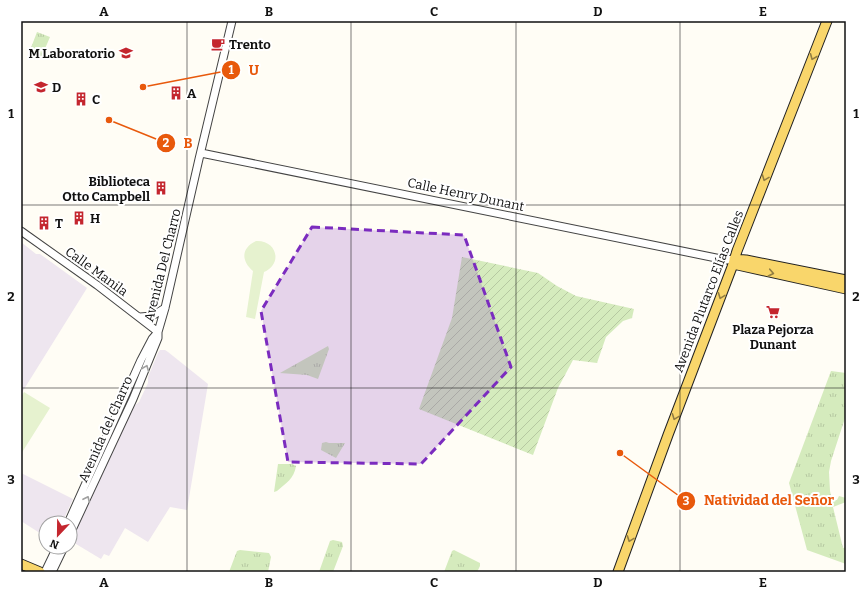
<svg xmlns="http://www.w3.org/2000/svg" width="867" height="593" font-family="Bitter,serif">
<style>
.industrial{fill:#eee6ef}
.grass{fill:url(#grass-tufts)}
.garden{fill:url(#garden-furrows)}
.pitch{fill:#e6f2cf}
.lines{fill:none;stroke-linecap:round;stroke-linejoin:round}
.minor-casing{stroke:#444;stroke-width:9}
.major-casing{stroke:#222;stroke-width:11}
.minor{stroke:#fff;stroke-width:7}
.major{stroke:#f9d66b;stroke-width:9}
.oneway{stroke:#917d42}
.oneway2{stroke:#a0a0a0}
.marked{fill:#7b2cbf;fill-opacity:0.2;stroke:#7b2cbf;stroke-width:3;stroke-dasharray:8 5;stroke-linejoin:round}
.grid{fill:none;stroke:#111;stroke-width:1;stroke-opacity:0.55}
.labels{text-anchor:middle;stroke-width:4;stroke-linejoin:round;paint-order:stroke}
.poi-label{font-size:13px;font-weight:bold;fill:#111;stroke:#fff;text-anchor:start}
.street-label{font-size:13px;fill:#111;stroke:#fff}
.leader{fill:none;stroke:#e8590c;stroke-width:1.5}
.callout-dot{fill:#e8590c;stroke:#fff;stroke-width:1.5}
.mark-label{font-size:12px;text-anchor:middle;font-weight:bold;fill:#fff}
.callout-label{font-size:14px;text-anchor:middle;font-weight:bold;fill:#e8590c;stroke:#fff;stroke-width:4;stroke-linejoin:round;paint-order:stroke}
.neatline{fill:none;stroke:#111;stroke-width:1.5}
.grid-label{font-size:13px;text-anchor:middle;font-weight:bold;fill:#111}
</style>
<defs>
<pattern id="grass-tufts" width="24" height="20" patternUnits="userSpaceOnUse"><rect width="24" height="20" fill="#d5ebbd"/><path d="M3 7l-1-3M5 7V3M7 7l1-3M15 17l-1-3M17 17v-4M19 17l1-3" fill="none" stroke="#b6c8a1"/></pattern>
<pattern id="garden-furrows" width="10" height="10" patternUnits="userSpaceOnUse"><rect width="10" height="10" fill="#d5ebbd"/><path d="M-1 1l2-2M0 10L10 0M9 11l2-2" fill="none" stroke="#b6c8a1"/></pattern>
</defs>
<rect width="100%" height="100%" fill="#fffdf5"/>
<path class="industrial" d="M21 242 36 254H40L87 288 21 394Z
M160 350H165L168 352 208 384 187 510 170 507 148 542 125 528 109 556 104 554 101 559 71 541 134 406 139 402 148 383V377L158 353Z
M21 473 73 499 62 523H46V537L21 521Z"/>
<path class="grass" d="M37 32 50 37 41 58 29 53Z
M328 346 329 349 318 379 307 375 280 373Z
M831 371 846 373V415L831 461 829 472 830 491 832 500H837L839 496 846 498V502L833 507 843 548 846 547V564L807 550 789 483Z
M326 442 329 443H345L336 458 321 450 322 443Z
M278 464H292L296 466C294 479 286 483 277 491L274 492Z
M333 540 342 542 343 546 333 572H319L330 541Z
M240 550 269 553 271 557 268 572H229L237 551Z
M454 550 480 563V566L477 572H444L452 551Z"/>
<path class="garden" d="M462 257 538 273 557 286 576 296 634 309 632 318 623 321 606 337 597 363 573 360 558 388 533 455 419 409 452 318Z"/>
<path class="pitch" d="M256 241C277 240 283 264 264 272L255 319 246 317 253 271C241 261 241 248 256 241Z
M24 392 50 408 21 454V397Z"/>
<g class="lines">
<g class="minor-casing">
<path id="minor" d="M201 153 726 260 734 259
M21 231 97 285 158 332
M140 317 152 316 165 308
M68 523 141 360 152 339 158 332 165 308 199 159 232 21
M70 534 133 399 158 338V332
M45 572 57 547
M52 572 64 547"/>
</g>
<g class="major-casing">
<path id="major" d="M734 259 746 260 846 280
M733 264 846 289
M21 564 40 572
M618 572 668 435 732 267 737 251 827 21"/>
</g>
<use href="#minor" class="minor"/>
<use href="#major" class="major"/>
</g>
<defs><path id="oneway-chevron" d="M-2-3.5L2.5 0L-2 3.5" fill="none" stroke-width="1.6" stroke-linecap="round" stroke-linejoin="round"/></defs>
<g class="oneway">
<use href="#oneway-chevron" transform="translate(813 57) rotate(112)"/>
<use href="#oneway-chevron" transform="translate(765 178) rotate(111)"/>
<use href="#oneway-chevron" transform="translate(771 273) rotate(12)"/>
<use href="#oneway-chevron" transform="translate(721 296) rotate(111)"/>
<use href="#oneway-chevron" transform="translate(675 417) rotate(111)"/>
<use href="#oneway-chevron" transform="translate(630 539) rotate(110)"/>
</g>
<g class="oneway2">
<use href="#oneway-chevron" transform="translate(146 368) rotate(-68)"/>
<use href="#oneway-chevron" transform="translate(87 499) rotate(-65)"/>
</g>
<path class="marked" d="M312 227 464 235 511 367 421 464 288 462 261 311Z"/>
<path class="grid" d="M187 21V572M351 21V572M516 21V572M680 21V572M21 205H846M21 388H846"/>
<defs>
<g id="cafe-bare" transform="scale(1.08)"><path d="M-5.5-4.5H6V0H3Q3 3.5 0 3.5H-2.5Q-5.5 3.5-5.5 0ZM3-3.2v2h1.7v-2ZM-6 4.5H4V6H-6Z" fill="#c4262e" stroke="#fff" stroke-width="2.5" paint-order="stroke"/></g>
<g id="school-bare" transform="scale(1.08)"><path d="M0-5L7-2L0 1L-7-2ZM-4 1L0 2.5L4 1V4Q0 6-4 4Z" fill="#c4262e" stroke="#fff" stroke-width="2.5" paint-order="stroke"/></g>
<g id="university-bare" transform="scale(1.08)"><path d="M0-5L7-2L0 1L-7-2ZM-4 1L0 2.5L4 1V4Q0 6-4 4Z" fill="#c4262e" stroke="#fff" stroke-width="2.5" paint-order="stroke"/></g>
<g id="building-bare" transform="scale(1.08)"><path d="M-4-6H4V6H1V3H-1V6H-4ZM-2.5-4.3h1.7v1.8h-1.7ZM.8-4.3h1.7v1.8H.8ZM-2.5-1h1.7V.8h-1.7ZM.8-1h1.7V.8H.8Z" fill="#c4262e" stroke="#fff" stroke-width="2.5" paint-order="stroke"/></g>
<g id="supermarket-bare" transform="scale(1.08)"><path d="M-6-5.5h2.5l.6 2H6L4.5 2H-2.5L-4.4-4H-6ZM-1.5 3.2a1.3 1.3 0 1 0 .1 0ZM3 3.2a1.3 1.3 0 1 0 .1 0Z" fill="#c4262e" stroke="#fff" stroke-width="2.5" paint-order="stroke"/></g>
</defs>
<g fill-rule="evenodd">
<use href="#cafe-bare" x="218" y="44"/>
<use href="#school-bare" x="126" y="53"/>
<use href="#university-bare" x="41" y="87"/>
<use href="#building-bare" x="176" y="93"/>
<use href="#building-bare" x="81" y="99"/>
<use href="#building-bare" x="161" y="188"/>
<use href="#building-bare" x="79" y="218"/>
<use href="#building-bare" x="44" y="223"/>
<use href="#supermarket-bare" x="773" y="312"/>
</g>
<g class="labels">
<g class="poi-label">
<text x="229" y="49">Trento</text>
<text x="115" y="58" text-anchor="end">M Laboratorio</text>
<text x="52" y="92">D</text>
<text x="187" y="98">A</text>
<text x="92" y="104">C</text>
<text x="150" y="186" text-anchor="end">Biblioteca<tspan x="150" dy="15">Otto Campbell</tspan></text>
<text x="90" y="223">H</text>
<text x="55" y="228">T</text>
<text x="773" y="334" text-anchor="middle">Plaza Pejorza<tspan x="773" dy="15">Dunant</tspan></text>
</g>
<g class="street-label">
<text transform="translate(466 194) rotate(12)" y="5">Calle Henry Dunant</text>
<text transform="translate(162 265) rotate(-76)" y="5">Avenida Del Charro</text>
<text transform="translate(97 271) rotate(36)" y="5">Calle Manila</text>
<text transform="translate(708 291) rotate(-69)" y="5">Avenida Plutarco Elías Calles</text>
<text transform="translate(105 429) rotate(-66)" y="5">Avenida del Charro</text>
</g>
</g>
<path class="leader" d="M143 87L231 70M109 120L166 143M620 453L686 501"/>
<g class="callout-dot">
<circle cx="143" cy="87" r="4"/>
<circle cx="109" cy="120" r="4"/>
<circle cx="620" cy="453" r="4"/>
<circle cx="231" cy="70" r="10"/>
<circle cx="166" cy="143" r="10"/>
<circle cx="686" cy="501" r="10"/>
</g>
<g class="mark-label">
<text x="231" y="74">1</text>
<text x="166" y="147">2</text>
<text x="686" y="505">3</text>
</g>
<g class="callout-label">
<text x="254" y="75">U</text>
<text x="188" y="148">B</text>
<text x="769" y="505">Natividad del Señor</text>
</g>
<rect width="867" height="593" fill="none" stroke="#ffffff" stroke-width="44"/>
<g transform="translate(58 535) rotate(202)"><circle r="19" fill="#ffffff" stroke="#a0a0a0"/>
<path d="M0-3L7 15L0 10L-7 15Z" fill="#c4262e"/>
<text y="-6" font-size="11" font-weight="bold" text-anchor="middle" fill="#111111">N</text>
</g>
<rect x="22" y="22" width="823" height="549" class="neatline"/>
<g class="grid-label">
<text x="104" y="16">A</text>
<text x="269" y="16">B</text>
<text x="434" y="16">C</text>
<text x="598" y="16">D</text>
<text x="763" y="16">E</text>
<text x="11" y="118">1</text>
<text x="856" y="118">1</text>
<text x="11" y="301">2</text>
<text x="856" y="301">2</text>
<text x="11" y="484">3</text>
<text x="856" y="484">3</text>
<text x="104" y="587">A</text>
<text x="269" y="587">B</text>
<text x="434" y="587">C</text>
<text x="598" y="587">D</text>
<text x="763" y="587">E</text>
</g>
</svg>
